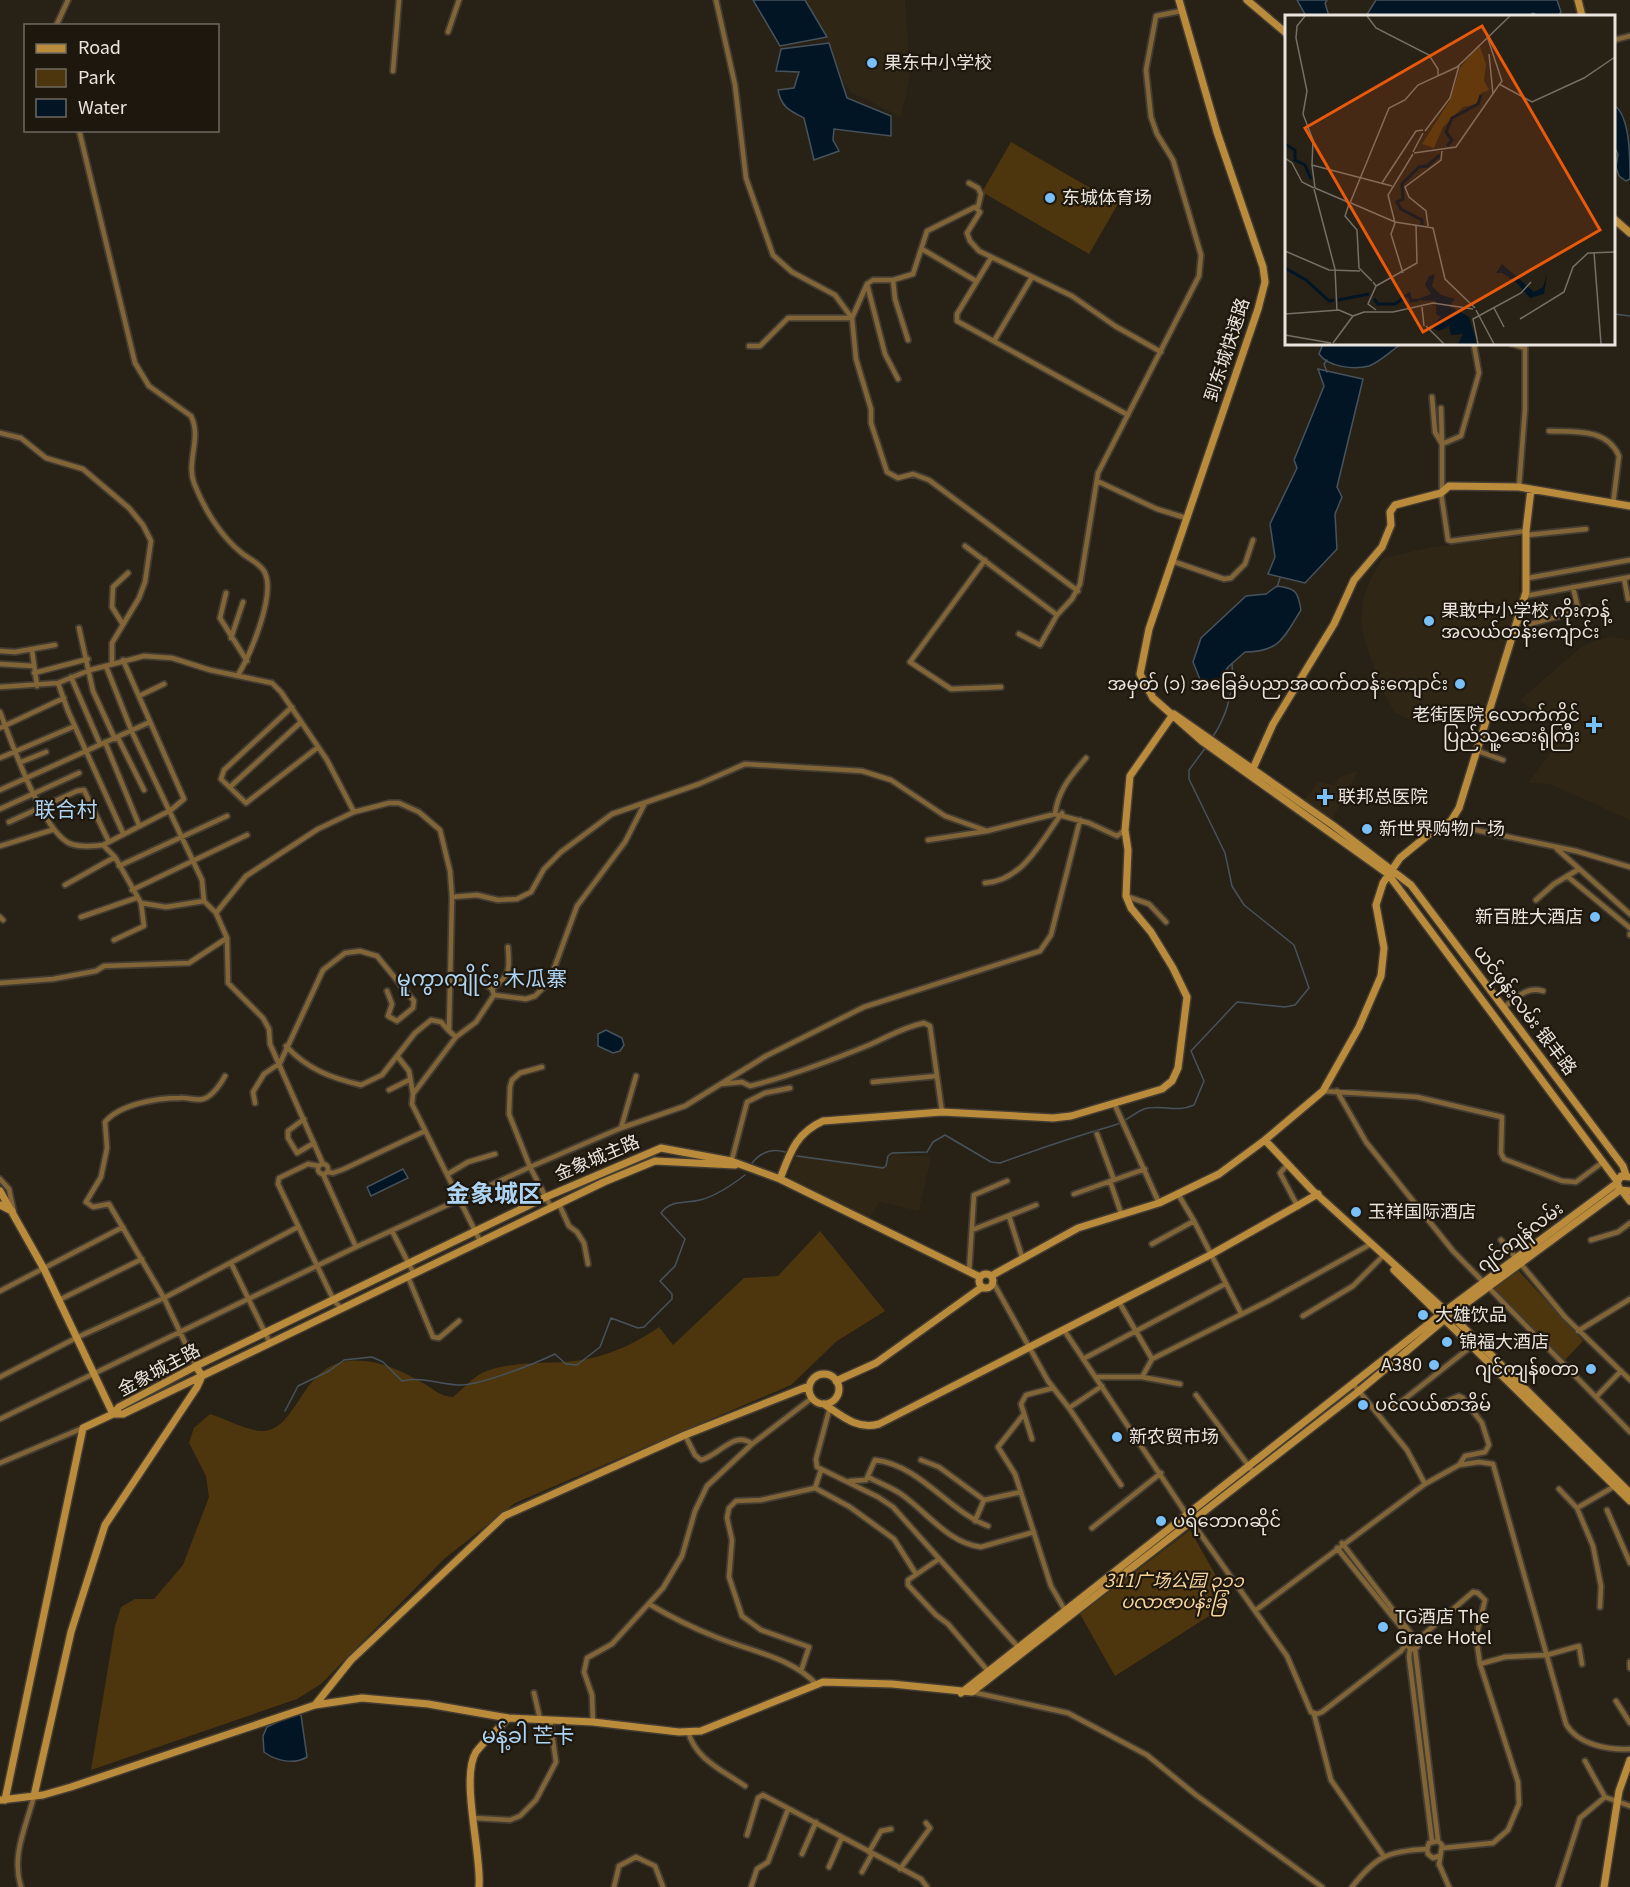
<svg xmlns="http://www.w3.org/2000/svg" width="1630" height="1887" font-family="Georgia,'Noto Sans SC','Noto Sans Myanmar',serif">
<style>
.built{fill:#302615}
.green{fill:#4d360e}
.water{fill:#021525;stroke:#47535c;stroke-width:1.5}
.lines{fill:none;stroke-linecap:round;stroke-linejoin:round}
.stream{stroke:#47535c;stroke-width:1.5}
.street-casing{stroke:#433c32;stroke-width:8}
.secondary-casing{stroke:#433c32;stroke-width:10}
.street{stroke:#826536;stroke-width:4.5}
.secondary{stroke:#b98b3a;stroke-width:7}
.poi-dot{fill:#79bff8;stroke:#1e170d;stroke-width:2}
.labels{text-anchor:middle;stroke-width:4.5;stroke-linejoin:round;paint-order:stroke}
.poi-label{font-size:18px;fill:#e9e4dd;stroke:#1e170d;text-anchor:start}
.street-label{font-size:18px;fill:#e9e4dd;stroke:#1e170d}
.park-label{font-size:18px;font-style:italic;fill:#f7d49c;stroke:#1e170d}
.quarter-label{font-size:21px;fill:#aed4f4;stroke:#1e170d}
.district-label{font-size:24px;font-weight:bold;fill:#aed4f4;stroke:#1e170d}
.inset-river{fill:none;stroke:#021525;stroke-width:3}
.inset-road{fill:none;stroke:#756f66;stroke-width:1.5}
.view{fill:#e8590c;fill-opacity:0.15;stroke:#e8590c;stroke-width:3}
.inset-edge{fill:none;stroke:#e9e4dd;stroke-width:3}
</style>
<rect width="100%" height="100%" fill="#282116"/>
<path class="built" d="M805 0H905L910 76 901 117 850 92 842 78 827 37Z
M1520 537 1519 591 1523 595 1486 710 1461 721H1414L1395 713 1382 690 1365 642 1361 623 1363 599 1371 578 1383 558 1432 547Z
M1613 637 1630 640V820L1550 784 1528 783 1552 751 1558 731V719L1544 711 1530 708 1520 700 1580 648 1593 641Z
M1358 771 1332 820 1304 800 1318 782 1333 785 1339 777Z
M795 1154 884 1166 893 1154 931 1157 919 1211 880 1202 868 1220 788 1179Z"/>
<path class="green" d="M1011 142 1118 204 1089 254 982 192Z
M820 1231 885 1311 837 1341 791 1385 515 1503 444 1559 321 1684 297 1699 91 1770 115 1626 121 1607 135 1599H154L183 1565 209 1497 206 1476 189 1443 194 1428 210 1414C223 1418 251 1432 263 1431 298 1429 300 1368 347 1361 374 1358 399 1369 421 1382 435 1389 436 1395 453 1397 462 1390 472 1378 482 1373 507 1361 547 1364 574 1361 604 1358 635 1344 659 1327L673 1345 744 1278 778 1276Z
M1519 1271 1583 1341 1564 1361 1492 1289Z
M1190 1530 1231 1602 1115 1676 1080 1614Z"/>
<path class="water" d="M753 0H805L827 37 780 46Z
M1297 0H1327L1325 3 1329 16H1306Z
M1376 0H1557L1561 12 1558 16H1539L1533 13 1528 16H1366Z
M829 43 847 98 891 116V136L834 129 833 140 839 151 814 160 804 118C790 111 781 107 778 90L794 88 799 72 776 71 781 49Z
M1614 105C1630 116 1630 156 1630 179L1626 181 1619 176 1616 167 1618 154 1614 146Z
M1323 344H1401C1391 351 1380 362 1369 366 1354 370 1328 367 1319 354Z
M1318 369 1363 379 1337 487 1342 497 1335 514 1337 549 1305 583 1268 574 1275 557 1270 524 1297 468 1294 460 1324 386Z
M1277 586C1296 588 1298 592 1301 610 1284 637 1280 652 1245 652L1228 667 1214 689 1201 682 1193 662 1201 638 1246 596 1266 594Z
M606 1030 622 1038 624 1045 620 1051 613 1053 598 1046V1034Z
M403 1169 408 1178 371 1196 367 1187Z
M296 1713 301 1715 307 1757C294 1765 276 1761 264 1752L263 1736 267 1727Z"/>
<g class="lines">
<path class="stream" d="M1614 314 1630 316
M1327 360 1324 364 1327 372
M1277 587 1280 578
M1212 738C1228 714 1234 691 1232 664
M797 1156 883 1168 886 1166 888 1156 892 1153 927 1152 933 1142 945 1135 991 1162 1000 1163C1038 1149 1077 1136 1115 1125 1125 1122 1134 1113 1144 1109 1161 1104 1177 1113 1194 1105L1204 1081 1191 1051 1237 1002 1285 1007 1295 1005 1309 988 1294 945 1244 905 1232 886 1225 853 1189 779V770L1206 747
M752 1163C761 1152 772 1148 785 1152
M285 1411 298 1386 329 1371 344 1360 372 1357 383 1362 402 1381C422 1376 441 1385 462 1385 483 1384 534 1364 555 1354L566 1364 577 1365 600 1347 611 1318 638 1328 644 1327 672 1299V1294L660 1281 675 1266 685 1239 661 1213C671 1199 685 1204 700 1200 716 1196 732 1185 745 1175"/>
<g class="street-casing">
<path id="street" d="M716 0 735 85 746 178 773 255 792 272 835 295 852 318
M56 26 68 0
M448 32 459 0
M1614 40 1630 36
M393 71 399 0
M79 130 135 363 149 386 191 416C202 438 186 461 194 483 204 509 221 537 243 554 251 560 259 563 264 571 277 593 250 655 238 675
M969 183 978 188 981 194 978 207
M922 249 976 281
M991 258 957 314V321L1128 415
M893 280 895 299 908 340
M867 284 885 354 898 379
M994 341 1032 277
M1512 344 1525 348
M749 346H760L788 318H852
M1432 397 1435 432 1442 444 1441 408
M1549 431C1575 432 1607 428 1619 456L1613 504
M0 433 21 438 46 458 83 469 129 508 143 525 151 541 145 582 139 598 112 643V663
M1097 481 1157 509 1186 518
M1519 487 1525 409V344
M1442 489V444L1461 436 1479 373 1474 345
M1441 493 1448 540 1451 541 1526 531
M1527 535 1586 529
M965 546 1057 615
M985 560 910 662 951 689 1001 687
M1172 561 1224 579 1231 578 1245 564 1253 540
M1528 578 1630 560
M1624 578 1628 599
M1573 587 1578 609
M1078 591 929 480 913 474 898 478 887 472 871 423V409L856 359 852 318 867 284 873 280H893L913 274 927 231 975 207 980 212 967 233 970 241 979 251 1072 296 1115 326 1161 352
M226 593 220 618 247 661
M1525 596 1630 577
M1519 621 1530 624 1589 608
M122 623 112 607 113 587 128 573
M79 628 93 691 115 739
M1019 634 1040 645 1057 615 1072 599 1080 584 1098 473 1199 276 1201 255 1189 214 1173 160 1157 134 1151 117 1146 70 1156 16 1181 11
M231 638 243 602
M32 650 37 686
M0 651 15 652 55 645
M0 664 33 666
M106 666 132 732 202 880 204 901 216 913 227 938 228 983 263 1018 269 1029 270 1044 323 1164
M34 673 88 659
M71 677 100 744
M58 683 68 711 123 833
M0 687 58 683 90 670 144 656 172 658 210 670 272 683 281 692 327 760 354 812
M139 696 164 684
M292 707 224 770 221 779 246 803 317 748
M0 712C12 743 40 825 67 842 77 848 92 846 103 845L115 857 141 903 166 907 204 901
M0 728 64 698
M118 738 144 790
M105 742 139 825
M1478 751 1503 760
M0 758 75 726
M21 762 46 752
M230 787 301 722
M0 790 150 722
M0 809 79 773
M1055 814C1058 790 1071 776 1086 758
M9 822 77 791 84 790 109 842
M1447 824 1576 851 1630 867
M928 840 987 831 1055 814 1089 823 1117 836 1125 830
M103 845 171 810 184 799 123 660
M0 846 52 830
M1557 849 1630 914
M119 866 227 816
M1567 876 1630 928
M985 883C1023 881 1042 840 1062 813
M65 885 115 857
M132 890 247 835
M1126 896 1149 904 1166 922
M452 897 477 895 498 900 517 899 531 892 544 869 561 852 612 814 699 784 745 764 862 771 891 780 945 816 987 831
M1536 900 1554 884 1579 869
M216 913 246 876 318 829 354 812 389 803H399L419 812 440 830 450 871 452 897 449 1031 456 1037 413 1094 412 1104 481 1243
M0 917 3 920
M81 917 136 898
M1630 935V934
M114 940 144 926 141 903
M450 981 474 976 492 989 494 995
M0 983 53 979 96 971 104 966 189 963 227 938
M492 989C512 974 509 968 508 947
M1504 1007C1517 998 1526 986 1543 991
M456 1037 476 1022 494 995 526 999 535 996 549 982 577 906 625 842 645 803
M286 1046C307 1069 331 1078 361 1085L382 1075 415 1033 431 1020 441 1022 449 1031
M398 1057 409 1071 413 1094
M873 1082 937 1076
M721 1084 742 1082 750 1086C791 1076 830 1061 869 1045 888 1037 903 1027 924 1023L930 1026 942 1112
M389 1090 409 1080
M1323 1091 1417 1097 1502 1117 1501 1153 1504 1159 1562 1181 1576 1182 1603 1162
M1337 1091 1366 1142 1453 1251 1630 1432
M255 1103 253 1092 264 1074 280 1063 323 970 345 953 360 951 377 956 414 1001 413 1008 397 1021 388 1016 392 1004 387 991
M1114 1103 1159 1203
M304 1119 288 1131V1138L297 1153 314 1143
M621 1128 636 1076
M1097 1134 1114 1180
M731 1163 747 1102 765 1093 790 1088
M318 1169a5 5 0 1 1 10 0a5 5 0 1 1-10 0Z
M1288 1164 1280 1173 1298 1207
M319 1166 308 1164 279 1178 278 1184 334 1301 342 1309
M328 1172 333 1173 344 1169 425 1131
M323 1174 356 1247
M448 1174 468 1162 495 1154
M0 1179 9 1189 14 1213
M1110 1181 1121 1213
M1074 1194 1145 1169
M1178 1194 1194 1221 1241 1313
M559 1204 569 1226 577 1232 584 1243 588 1264
M551 1207 530 1167 621 1128 685 1106 766 1056 864 1007 1040 951 1051 935 1080 820
M1009 1216 1022 1257
M972 1230 1036 1205
M392 1231 414 1274
M1501 1240 1565 1317 1630 1380
M1591 1240 1618 1232 1630 1223
M1152 1244 1194 1221
M231 1263 270 1343
M969 1272 974 1195 1007 1181
M408 1277 433 1337 439 1338 459 1321
M993 1282 1048 1381 1069 1408 1121 1485
M0 1291 123 1227
M59 1300 142 1259
M1119 1302 1152 1359
M1303 1316 1353 1286 1384 1255
M1064 1330 1187 1515 1287 1656 1311 1712 1317 1714 1322 1712 1401 1651 1406 1644
M1578 1331 1630 1299
M1083 1359 1225 1284
M196 1366 164 1298 109 1204 93 1207 86 1202 101 1177 107 1148 105 1122C120 1104 157 1098 180 1098 187 1097 196 1101 203 1099 213 1096 220 1085 225 1076
M0 1377 78 1337 164 1298 298 1227
M1096 1377H1142L1180 1384
M1142 1377 1152 1359 1268 1301 1369 1245
M1354 1385 1407 1450 1425 1484
M1196 1395 1254 1473
M1596 1397 1621 1371
M1445 1402 1459 1396 1463 1398 1482 1423 1489 1445 1485 1452 1465 1456 1459 1465
M830 1407 816 1459 817 1467 878 1497 893 1507 1018 1647
M1069 1408 1102 1386
M1392 1409 1473 1345
M1024 1414 998 1447 1015 1474 1051 1586 1066 1612
M0 1419 356 1247 530 1167 509 1114 510 1087 512 1080 520 1073 542 1067
M685 1435 695 1455 701 1460C720 1455 734 1430 752 1444
M1032 1439 1021 1404 1026 1395 1053 1388
M921 1460 939 1467 984 1500 1021 1492
M0 1463 83 1428
M868 1477C879 1483 891 1487 901 1494 927 1512 948 1543 981 1547L1034 1532
M850 1481 866 1480 875 1460C920 1465 948 1511 988 1526
M815 1488 850 1507 894 1539 916 1574
M1559 1489 1577 1508
M1607 1510 1630 1563
M975 1521 984 1500
M1092 1528 1161 1473
M1342 1543 1413 1636
M1337 1548 1409 1637
M939 1559 908 1580V1585L936 1615 948 1624 988 1671
M649 1604C671 1617 693 1628 716 1637 749 1651 792 1657 817 1685
M1600 1607 1601 1586 1593 1546 1577 1508 1615 1486
M1256 1610 1425 1484 1459 1465 1479 1462 1493 1464 1566 1724C1578 1745 1608 1750 1630 1749
M1407 1643a6 6 0 1 1 12 0a6 6 0 1 1-12 0Z
M1419 1642 1422 1636 1473 1592 1478 1593 1485 1600 1476 1637 1480 1664
M1410 1649 1409 1657 1432 1841
M1415 1649 1438 1841
M1630 1662V1668
M801 1671 809 1647 761 1630 742 1616 729 1577 732 1540 727 1518 729 1508 736 1501 761 1500 815 1488 821 1470
M972 1692 1068 1713 1147 1755 1196 1795 1322 1887
M534 1693 540 1719
M1616 1701 1630 1723
M1314 1714 1331 1780 1383 1855
M593 1722 592 1695 584 1672 587 1658 612 1644 663 1588 682 1556 695 1511 707 1486 752 1444 812 1398
M688 1731C695 1759 722 1770 745 1786
M1585 1761 1605 1797 1630 1806
M474 1818 510 1820 520 1816 536 1800 556 1762 550 1720
M747 1835 758 1798 763 1795 921 1879 927 1887
M1443 1848 1493 1843 1508 1830 1519 1804 1518 1782 1480 1664 1505 1657 1547 1655 1579 1646 1582 1664
M869 1852 881 1831 891 1829
M802 1854 816 1822
M1439 1864 1449 1887
M1439 1865 1442 1845 1438 1841 1429 1843 1427 1849 1428 1854 1433 1858 1439 1856
M829 1867 842 1837
M900 1869 930 1828 926 1823
M862 1872 872 1854
M21 1887C11 1855 26 1827 34 1796
M614 1887 619 1866 636 1857 655 1866 663 1887
M751 1887 757 1869 768 1862 788 1809
M1352 1887C1376 1856 1388 1851 1427 1849
M1558 1887 1580 1818 1605 1797"/>
</g>
<g class="secondary-casing">
<path id="secondary" d="M1179 0 1217 132 1263 267 1265 282 1258 309 1149 629 1140 674 1153 698 1203 742 1388 874 1617 1181
M1247 0 1286 33
M1578 0 1582 16
M1614 219 1630 233
M1174 714 1334 826 1411 885 1623 1166 1626 1175
M1251 773 1273 724 1334 624 1354 580 1382 547 1391 525 1390 512 1395 505 1441 493 1449 486 1519 487 1630 506
M1265 1140 1312 1190 1458 1322 1630 1493
M1630 1177 1621 1176 1617 1183 1620 1190 1630 1191
M780 1179C790 1153 796 1133 823 1121L942 1112 1053 1118 1071 1116 1162 1089 1172 1081 1178 1068 1187 997 1173 968 1151 932 1131 908 1126 896 1128 850 1125 830 1130 776 1172 716
M0 1191 44 1269 113 1414
M1623 1192 1630 1201
M0 1205 12 1211
M1394 1270 1630 1501
M979 1281a7 7 0 1 1 14 0a7 7 0 1 1-14 0Z
M991 1276 1078 1228 1159 1203 1219 1174 1265 1140 1323 1091 1359 1027 1381 976 1384 948 1376 905 1383 883 1400 858 1434 830 1451 821 1459 808 1526 592V531L1531 489
M809 1389a15 15 0 1 1 30 0a15 15 0 1 1-30 0Z
M836 1381 876 1363 982 1287
M824 1404C842 1416 857 1430 879 1424L1210 1255 1318 1194
M113 1414H123L604 1182 655 1161 735 1165
M961 1693 1441 1314 1617 1183
M315 1705 351 1660 504 1516 685 1435 809 1386
M34 1796 71 1632 105 1525 197 1387 202 1376 196 1366
M0 1800 43 1795 71 1787 315 1705 362 1698 428 1704 508 1718 593 1722 679 1732 701 1731 823 1682 892 1684 972 1692 1359 1391 1445 1319 1620 1190
M5 1800 83 1428 113 1414 119 1407 196 1366 546 1197 661 1148 731 1161 780 1179 980 1277
M479 1887C482 1855 460 1778 476 1752 485 1740 498 1730 508 1718
M1604 1887 1619 1791 1630 1760"/>
</g>
<use href="#street" class="street"/>
<use href="#secondary" class="secondary"/>
</g>
<g class="poi-dot">
<circle cx="872" cy="63" r="6"/>
<circle cx="1050" cy="198" r="6"/>
<circle cx="1429" cy="621" r="6"/>
<circle cx="1460" cy="684" r="6"/>
<path d="M1591 716h6v6h6v6h-6v6h-6v-6h-6v-6h6z"/>
<path d="M1322 788h6v6h6v6h-6v6h-6v-6h-6v-6h6z"/>
<circle cx="1367" cy="829" r="6"/>
<circle cx="1595" cy="917" r="6"/>
<circle cx="1356" cy="1212" r="6"/>
<circle cx="1423" cy="1315" r="6"/>
<circle cx="1447" cy="1342" r="6"/>
<circle cx="1434" cy="1365" r="6"/>
<circle cx="1591" cy="1369" r="6"/>
<circle cx="1363" cy="1405" r="6"/>
<circle cx="1117" cy="1437" r="6"/>
<circle cx="1161" cy="1521" r="6"/>
<circle cx="1383" cy="1627" r="6"/>
</g>
<g class="labels">
<g class="poi-label">
<text x="884" y="69">果东中小学校</text>
<text x="1062" y="204">东城体育场</text>
<text x="1441" y="617">果敢中小学校 ကိုးကန့်<tspan x="1441" dy="21">အလယ်တန်းကျောင်း</tspan></text>
<text x="1448" y="690" text-anchor="end">အမှတ် (၁) အခြေခံပညာအထက်တန်းကျောင်း</text>
<text x="1580" y="721" text-anchor="end">老街医院 လောက်ကိုင်<tspan x="1580" dy="21">ပြည်သူ့ဆေးရုံကြီး</tspan></text>
<text x="1338" y="803">联邦总医院</text>
<text x="1379" y="835">新世界购物广场</text>
<text x="1583" y="923" text-anchor="end">新百胜大酒店</text>
<text x="1368" y="1218">玉祥国际酒店</text>
<text x="1435" y="1321">大雄饮品</text>
<text x="1459" y="1348">锦福大酒店</text>
<text x="1422" y="1371" text-anchor="end">A380</text>
<text x="1579" y="1375" text-anchor="end">ဂျင်ကျန်စတာ</text>
<text x="1375" y="1411">ပင်လယ်စာအိမ်</text>
<text x="1129" y="1443">新农贸市场</text>
<text x="1173" y="1527">ပရိဘောဂဆိုင်</text>
<text x="1395" y="1623">TG酒店 The<tspan x="1395" dy="21">Grace Hotel</tspan></text>
</g>
<g class="street-label">
<text transform="translate(1227 350) rotate(-72)" y="6">到东城快速路</text>
<text transform="translate(1525 1010) rotate(53)" y="6">ယင်ဖုန်းလမ်း 银丰路</text>
<text transform="translate(597 1158) rotate(-23)" y="6">金象城主路</text>
<text transform="translate(1520 1237) rotate(-37)" y="6">ဂျင်ကျန်လမ်း</text>
<text transform="translate(159 1370) rotate(-28)" y="6">金象城主路</text>
</g>
<g class="park-label">
<text x="1174" y="1587">311广场公园 ၃၁၁<tspan x="1174" dy="21">ပလာဇာပန်းခြံ</tspan></text>
</g>
<g class="quarter-label">
<text x="66" y="817">联合村</text>
<text x="482" y="986">မူကွာကျိုင်း 木瓜寨</text>
<text x="528" y="1743">မန့်ခါ 芒卡</text>
</g>
<g class="district-label">
<text x="494" y="1202">金象城区</text>
</g>
</g>
<g transform="translate(1285 15)">
<rect width="330" height="330" fill="#282116"/>
<path d="M194 29 201 49 199 66 204 75 196 78 192 89 178 92 158 112 149 133 137 129 165 85 175 53Z" fill="#4d360e"/>
<path d="M217 249 249 277 258 272 262 259 259 279 245 283 231 267 217 258H211ZM150 259 147 271 156 280 170 284 164 291 184 302 192 329H173L178 319 166 320 164 311 154 316 145 312 156 302 151 299V286L131 285 146 279 140 270 144 261Z" fill="#021525"/>
<path class="inset-river" d="M0 129 10 135V145L20 150 26 164M162 131 167 125 161 117 167 103 193 89 196 80M137 210V205L116 194 112 187 118 184 117 169 134 152 142 151 155 140M0 253 21 265 44 286 49 285M89 284 93 289H110L124 279 126 286 133 285M53 285 84 279"/>
<path class="inset-road" d="M20 1 12 11 11 23 22 76 18 99 28 125 27 150M82 1 91 13 144 40 153 54V60M204 39 208 79M214 69 247 87 299 63 330 42M140 116 165 83 174 51M128 137 138 118M129 138 171 132 214 70 217 66 202 21M0 143 7 148 17 167 29 173M97 168 131 116 138 115M30 173 27 150 107 171M30 173 65 188M29 174 50 254 52 296M65 188 104 93 120 85 133 70 172 52 225 1M66 188 110 207 148 213 160 264 190 293M64 189 60 201 72 215 74 253 87 266M110 208 106 219 118 258M110 208 103 180 128 139M143 211 141 196 124 182 120 172 156 145 157 136M0 236 44 255 75 256M309 237 316 329M88 267 91 271 83 289 91 295M91 271 132 248 131 210M137 292 139 311M209 293 219 312M191 295 209 329M0 299 54 295 68 301M235 304 279 277 288 252 303 238 330 237M141 311 159 329M0 320 46 328M48 328 68 301 79 297H108L148 288 188 294M193 329 188 304 236 278 246 267"/>
<path class="view" d="M197 11 315 215 138 317 20 113Z"/>
<rect width="330" height="330" class="inset-edge"/>
</g>
<rect x="24" y="24" width="195" height="108" fill="#1e170d" stroke="#6f6960" stroke-width="1.5"/>
<rect x="36" y="44" width="30" height="9" fill="#b98b3a" stroke="#6f6960" stroke-width="1.5"/>
<text x="78" y="54" font-size="18" fill="#e9e4dd">Road</text>
<rect x="36" y="69" width="30" height="18" fill="#4d360e" stroke="#6f6960" stroke-width="1.5"/>
<text x="78" y="84" font-size="18" fill="#e9e4dd">Park</text>
<rect x="36" y="99" width="30" height="18" fill="#021525" stroke="#6f6960" stroke-width="1.5"/>
<text x="78" y="114" font-size="18" fill="#e9e4dd">Water</text>
</svg>
